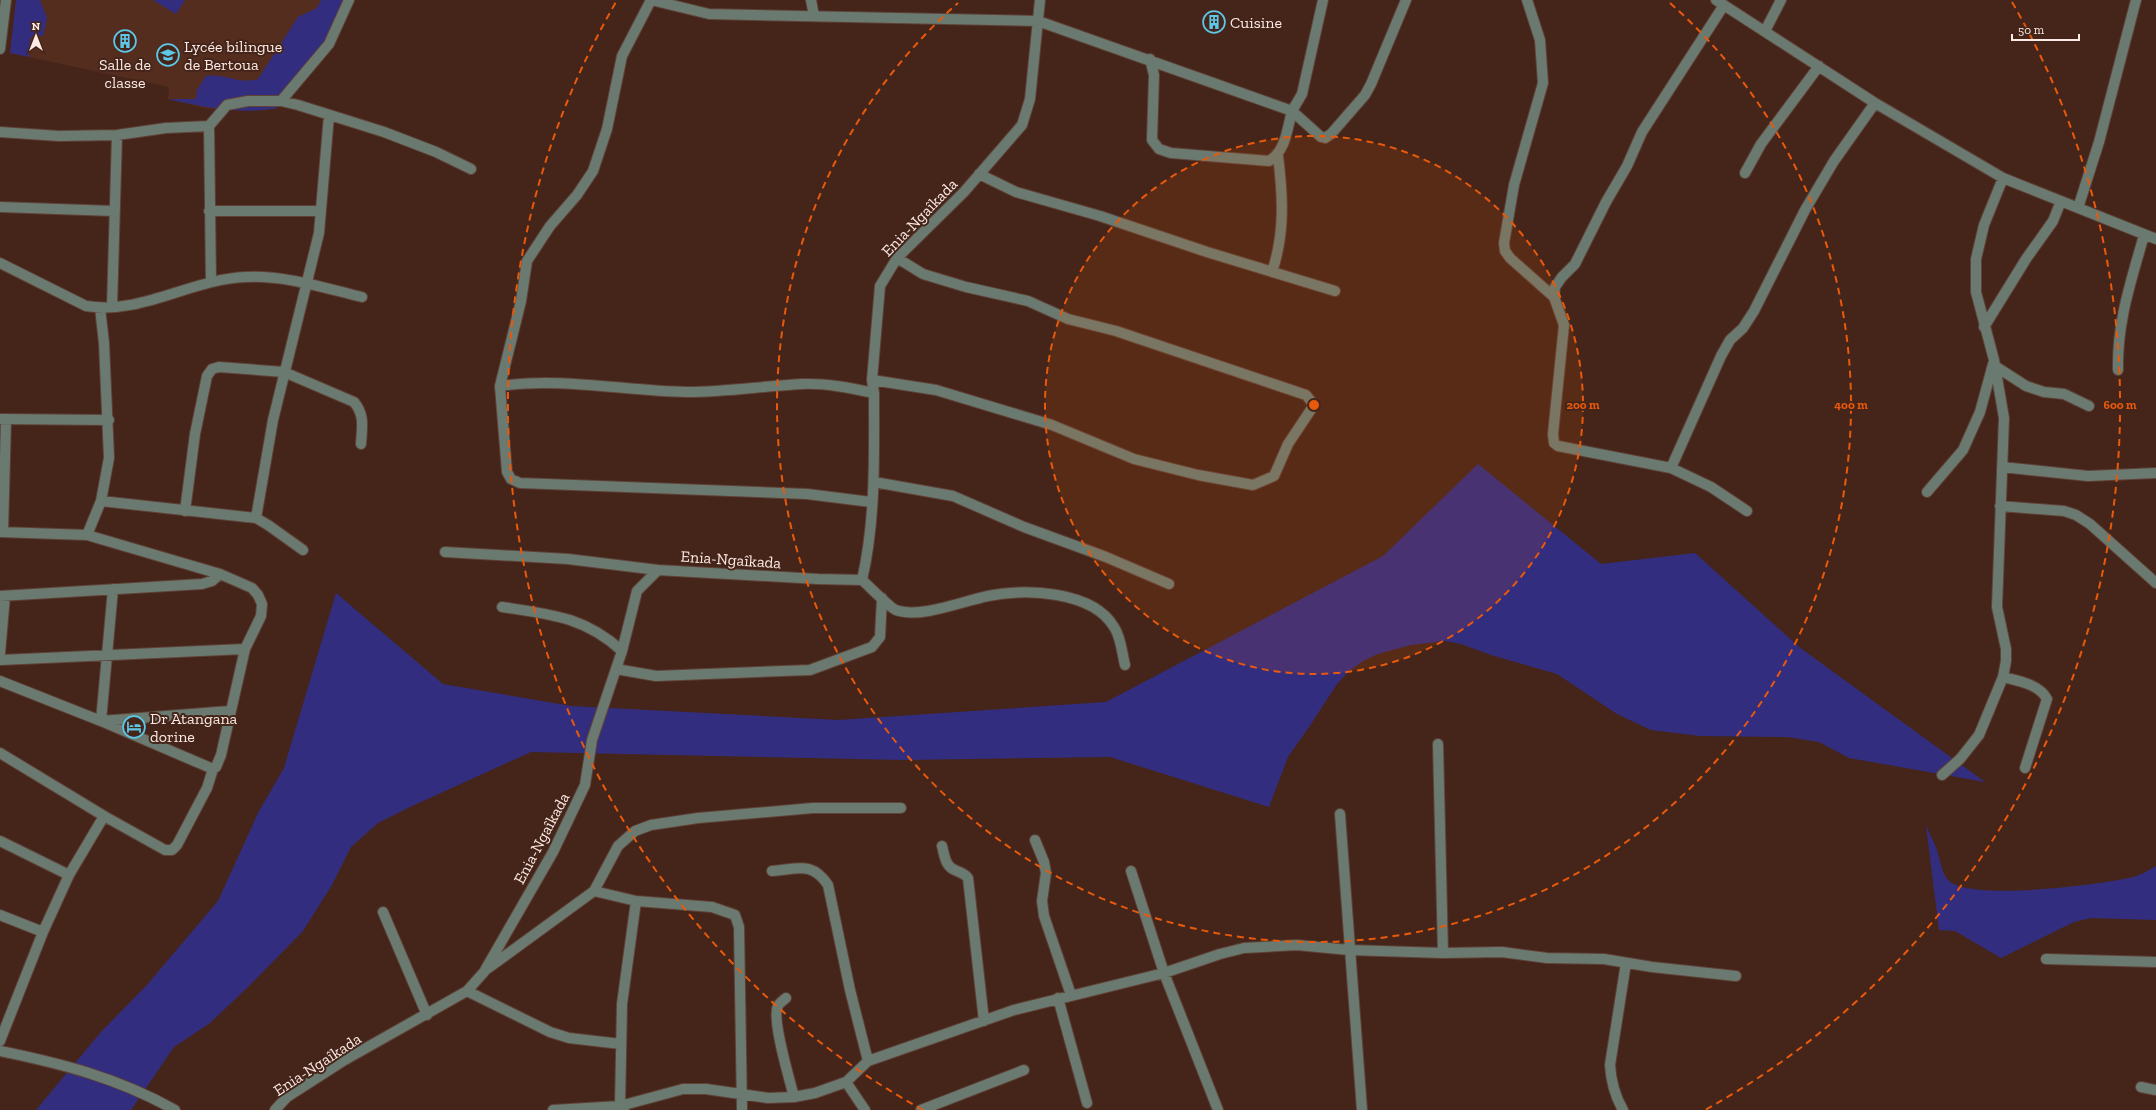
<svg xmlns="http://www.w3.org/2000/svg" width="2156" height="1110" font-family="'Zilla Slab',serif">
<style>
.built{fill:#542d1f}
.green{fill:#332d80}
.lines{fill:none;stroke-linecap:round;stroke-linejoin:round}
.minor-casing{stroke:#5f4136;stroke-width:12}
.minor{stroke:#6a7a71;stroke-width:10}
.ring{fill:none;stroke:#e8590c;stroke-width:2;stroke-dasharray:7 5}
.labels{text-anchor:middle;stroke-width:4;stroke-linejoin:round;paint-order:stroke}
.poi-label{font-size:16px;fill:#fceae4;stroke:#45251a;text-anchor:start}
.street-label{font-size:16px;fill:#fceae4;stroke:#45251a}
.centre{fill:#e8590c;stroke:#45251a;stroke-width:2}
.ring-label{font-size:12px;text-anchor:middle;font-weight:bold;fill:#e8590c;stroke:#45251a;stroke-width:4;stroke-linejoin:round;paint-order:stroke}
</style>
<rect width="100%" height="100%" fill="#45251a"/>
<path class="built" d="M16 0H347L277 108 266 110 210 109 168 99 169 87 10 53Z"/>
<path class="green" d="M16 0H40L47 18 43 36 34 35 30 39 29 57 10 53Z
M153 0H185L176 14Z
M321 0H347L331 39 288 92 277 108C241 115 203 107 168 99H196L197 90 206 76C224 73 240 85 258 79L298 17 317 8Z
M1478 464 1601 564 1695 553 1799 647 1985 782 1849 758 1819 742 1787 737 1700 736 1651 730 1617 714 1557 674 1491 655 1461 644 1445 641 1411 645 1378 654 1363 661 1348 672 1337 684 1309 727 1288 757 1269 807 1110 757 904 760 531 752 410 807 378 823 351 847 332 885 303 931 249 986 210 1023 174 1047 131 1110H36L101 1032 146 986 218 901 258 813 284 768 336 593 443 684 571 706 838 720 1106 702 1383 556Z
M1926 825C1929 833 1933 840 1936 847 1940 858 1941 873 1949 881 1971 901 2098 885 2128 878 2138 877 2147 871 2156 866V920L2091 918 2074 922 2001 958 1955 931 1939 930Z"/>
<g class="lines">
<g class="minor-casing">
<path id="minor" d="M651 0 622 56 607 129 593 171 577 195 550 226 527 261 521 301 500 386 507 472 511 479 520 483 807 494 871 502
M651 0 709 14 1038 21 1292 111 1302 94 1323 0
M811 0 814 16
M1527 0 1540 40 1543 83 1514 185 1504 243 1505 251 1510 258 1554 297 1564 325 1553 434 1554 443 1558 446 1671 468 1711 487 1747 511
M1716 0 1875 103 2003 178 2156 239
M1765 31 1781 0
M0 49 6 0
M1150 59 1154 75 1152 140 1159 149 1171 153 1269 161C1286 151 1287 129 1292 111L1321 137 1325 138 1331 134 1365 95 1371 84 1406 0
M281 101 329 44 349 0
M209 126 211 282
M0 132 59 136 117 135 166 128 209 126 227 105 248 101H281L298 105 384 132 436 152 471 169
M1745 173 1761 144 1819 66
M979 174 1016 192 1100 216 1207 252 1335 291
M0 207 114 211
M2078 208 2099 142 2136 0
M209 211H321
M0 263 86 306C142 315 191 279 246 277 285 275 324 288 362 297
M1272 272C1285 233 1283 196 1278 156
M1554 297 1555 287 1562 277 1575 264 1606 202 1627 166 1642 132 1724 5
M112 307 117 135
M1984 327 2026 259 2053 221 2061 201
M1995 366 2026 386 2044 392 2064 394 2089 406
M2118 370C2117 321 2131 282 2144 235
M872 380 936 390 1052 425 1134 459 1198 475 1253 485 1274 476 1288 444 1314 405 1306 395 1116 331 1068 319 1028 301 966 287 923 274 897 258
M500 386C562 377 625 391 687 392 726 392 763 386 802 384 826 383 850 388 874 393
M0 419 109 420
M2002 467 2088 476 2156 473
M1671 468 1721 356 1730 340 1743 328 1754 311 1805 210 1834 161 1875 103
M874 482 953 496 1024 527 1106 557 1169 584
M1927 492 1963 450 1980 412 1993 364
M101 501 256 518 268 525 303 550
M2000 506 2064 511 2076 515 2090 524 2156 583
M185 511 195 434 207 376 212 369 219 367 284 372 354 402C365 415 362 427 361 444
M256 518 273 420 319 233 329 115
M0 532 87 535 220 574 252 588 258 595 262 604 261 616 245 649 221 755 216 767 213 769 101 721 113 589
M3 532 6 420
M87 535 101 501 109 458 104 343 100 308
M445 552 568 559 658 570
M862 580C868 585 890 608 896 610 920 619 963 601 988 596 1025 588 1093 591 1114 627 1121 637 1122 653 1125 665
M0 596 202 584 212 581 220 574
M502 607C550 614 585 617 622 651
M0 653 5 596
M0 660 245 649
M616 669 656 676 810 670 872 647 880 637 882 598
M2003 677C2018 681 2039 684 2047 699L2025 768
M0 681 101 721 230 711
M1438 744 1443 953
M0 753 104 816 69 875 43 932 0 1041
M1942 775 1960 759 1979 735 2003 677 2006 661V649L1997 607 2004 418 1994 360 1976 292V259L1984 225 2003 178
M1340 814 1362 1110
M104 816 165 850H172L177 845 207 788 213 769
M1035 840 1044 862 1046 873 1042 901 1044 916 1071 995
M0 841 69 875
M942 846C945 857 945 867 957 871 962 873 965 874 968 878L984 1021
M772 871C798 869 812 861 828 885L850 990 868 1061
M1131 871 1164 973 1218 1110
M594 891 636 901 712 907 735 915 739 927 742 1110
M383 912 427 1015
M0 915 43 932
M2046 959 2156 962
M487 969 594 891 618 846 635 831 651 825 698 818 813 808H901
M467 991 550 1032 569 1038 621 1044
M786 998C784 1000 779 1003 778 1006 771 1018 790 1081 794 1097
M1058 998 1087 1103
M0 1051C63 1064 118 1078 175 1110
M846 1082 865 1110
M2141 1087 2156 1090
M275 1110 287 1097 343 1061 467 991 484 972 553 852 585 785 592 740 622 651 637 591 658 570 818 579 862 580C876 519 874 456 874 393L872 380 880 286 897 258 964 192 1022 125 1030 99 1040 0
M553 1110 620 1106 683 1089H706L768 1098 794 1097 815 1093 846 1082 868 1061 1014 1010 1164 973 1220 954 1244 948 1297 945 1349 950 1443 953 1502 952 1547 958 1604 959 1652 967 1736 976
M624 1110 620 1106 622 1004 636 901
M921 1110 1024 1070
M1623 1110C1615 1096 1611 1082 1610 1065L1626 963"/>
</g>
<use href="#minor" class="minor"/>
</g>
<circle cx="1314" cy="405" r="269" fill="#e8590c" fill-opacity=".12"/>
<g class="ring">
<circle cx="1314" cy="405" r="269"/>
<path d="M1670 3A537 537 0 1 1 958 3"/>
<path d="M923 1110A806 806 0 0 1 616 2M2012 2A806 806 0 0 1 1705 1110"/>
</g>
<defs>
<g id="building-ring" transform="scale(1.15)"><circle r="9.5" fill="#45251a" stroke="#5cc7e7" stroke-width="1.5"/><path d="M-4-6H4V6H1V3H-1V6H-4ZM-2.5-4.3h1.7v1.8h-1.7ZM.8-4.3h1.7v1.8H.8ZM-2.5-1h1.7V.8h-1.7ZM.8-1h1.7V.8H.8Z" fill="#5cc7e7"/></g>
<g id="school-ring" transform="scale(1.15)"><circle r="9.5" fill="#45251a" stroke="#5cc7e7" stroke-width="1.5"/><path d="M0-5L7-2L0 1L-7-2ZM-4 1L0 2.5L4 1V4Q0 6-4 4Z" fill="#5cc7e7"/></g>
<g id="hotel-ring" transform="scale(1.15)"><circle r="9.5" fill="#45251a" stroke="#5cc7e7" stroke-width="1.5"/><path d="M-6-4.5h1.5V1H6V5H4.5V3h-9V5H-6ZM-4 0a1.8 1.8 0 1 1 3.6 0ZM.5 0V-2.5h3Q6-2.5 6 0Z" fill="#5cc7e7"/></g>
</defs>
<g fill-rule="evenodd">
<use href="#building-ring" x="1214" y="22"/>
<use href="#building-ring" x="125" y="41"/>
<use href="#school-ring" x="168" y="55"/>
<use href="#hotel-ring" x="134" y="727"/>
</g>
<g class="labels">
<g class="poi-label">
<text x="1230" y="28">Cuisine</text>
<text x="184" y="52">Lycée bilingue<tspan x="184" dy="18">de Bertoua</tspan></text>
<text x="125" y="70" text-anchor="middle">Salle de<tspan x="125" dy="18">classe</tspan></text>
<text x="150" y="724">Dr Atangana<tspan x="150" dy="18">dorine</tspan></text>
</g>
<g class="street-label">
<text transform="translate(919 217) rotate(-46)" y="6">Enia-Ngaîkada</text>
<text transform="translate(731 559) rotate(4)" y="6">Enia-Ngaîkada</text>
<text transform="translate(541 838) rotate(-62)" y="6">Enia-Ngaîkada</text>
<text transform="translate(317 1064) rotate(-33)" y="6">Enia-Ngaîkada</text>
</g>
</g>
<circle cx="1314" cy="405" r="6" class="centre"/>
<g class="ring-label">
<text x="1583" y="409">200 m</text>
<text x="1851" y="409">400 m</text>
<text x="2120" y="409">600 m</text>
</g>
<g transform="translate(36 36)" stroke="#45251a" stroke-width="3" paint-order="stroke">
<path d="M0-3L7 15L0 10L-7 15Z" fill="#fceae4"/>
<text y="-6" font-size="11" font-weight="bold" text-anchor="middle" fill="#fceae4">N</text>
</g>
<path d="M2012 34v6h67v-6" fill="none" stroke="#fceae4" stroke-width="2"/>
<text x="2018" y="34" font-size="12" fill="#fceae4" stroke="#45251a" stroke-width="3" paint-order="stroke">50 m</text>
</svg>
